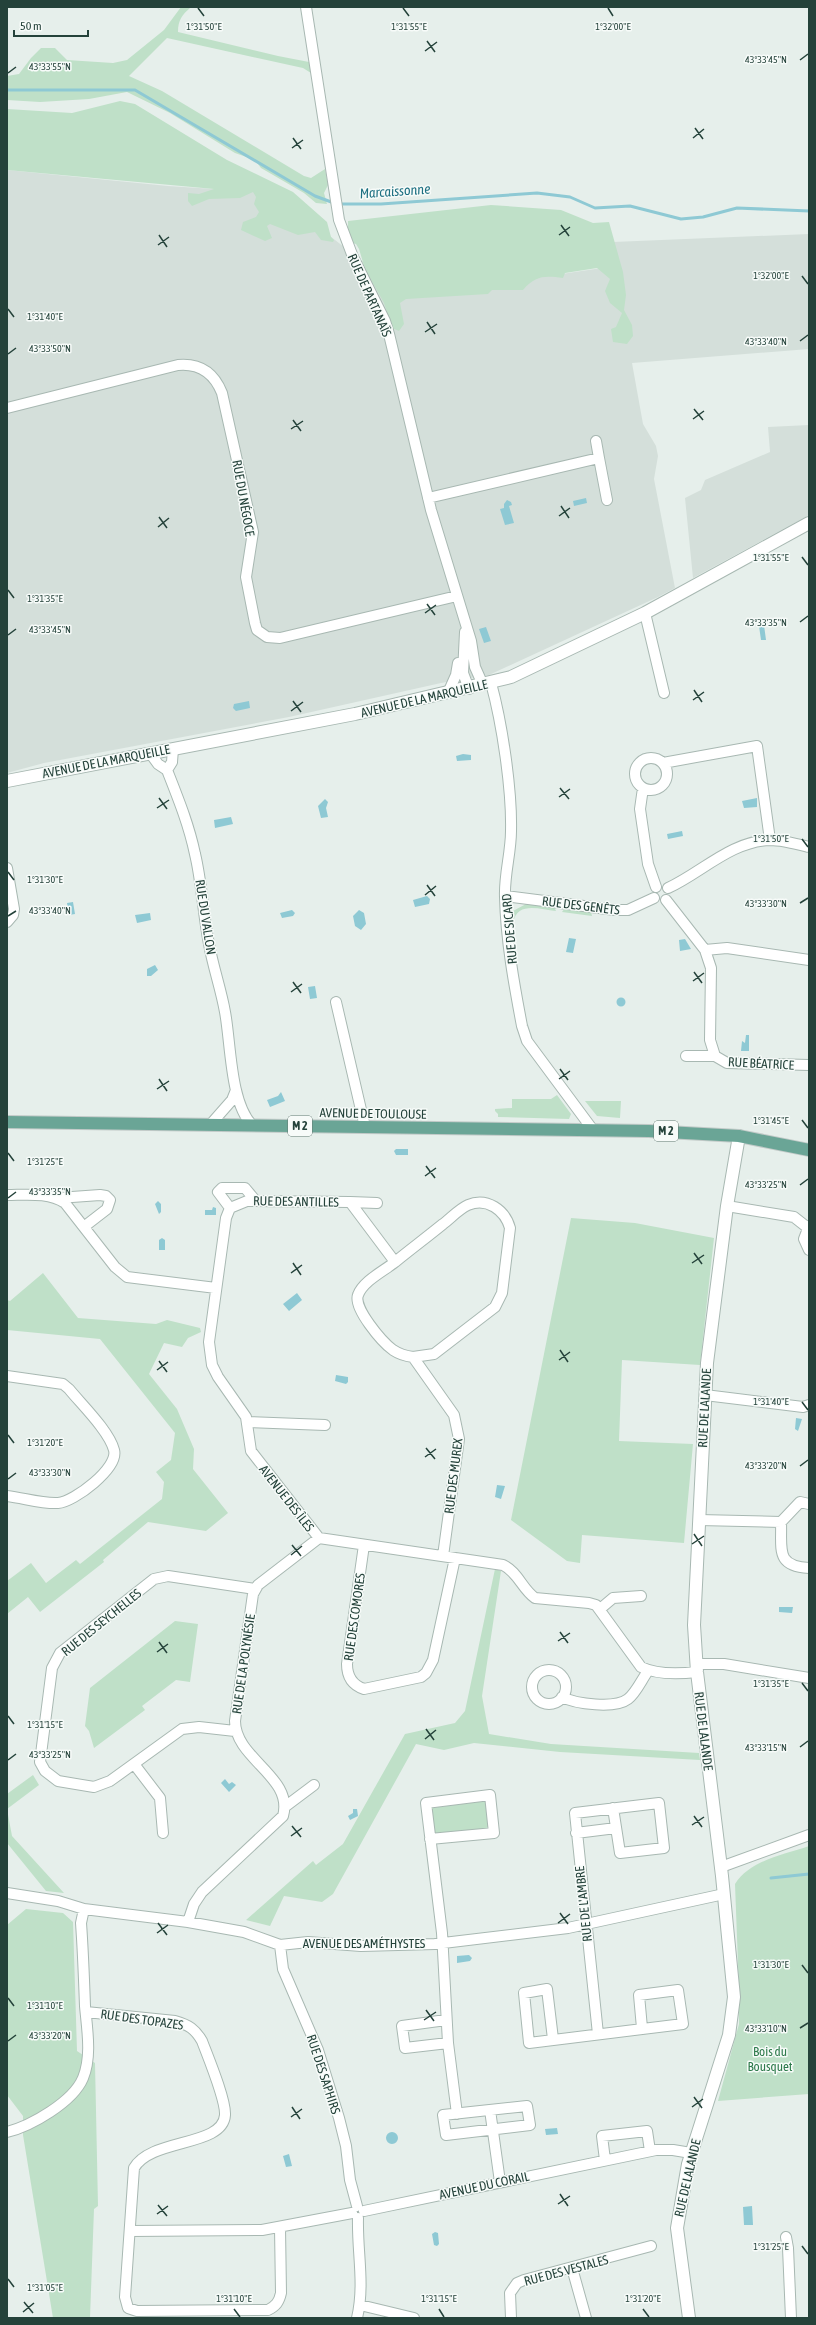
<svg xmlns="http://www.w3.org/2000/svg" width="816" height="2325" font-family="'Asap Condensed',sans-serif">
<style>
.built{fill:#d4dfda}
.green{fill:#bfe0c8}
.water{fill:#8ec9d4}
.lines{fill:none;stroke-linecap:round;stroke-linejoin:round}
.stream{stroke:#8ec9d4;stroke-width:3}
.minor-casing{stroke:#a8b8b2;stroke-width:12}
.tertiary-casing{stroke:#a8b8b2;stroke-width:14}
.primary-casing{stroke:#c2cac8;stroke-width:14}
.minor{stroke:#fff;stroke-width:10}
.tertiary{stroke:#fff;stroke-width:12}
.primary{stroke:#6aa596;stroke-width:12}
.ticks{fill:none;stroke:#24423a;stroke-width:1.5}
.labels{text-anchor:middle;stroke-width:3;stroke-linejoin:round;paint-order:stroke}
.shield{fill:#f7fbf9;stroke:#637a73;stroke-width:1}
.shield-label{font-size:12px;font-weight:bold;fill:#24423a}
.street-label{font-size:13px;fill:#24423a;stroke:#f7fbf9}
.park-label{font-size:13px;fill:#2d7a4b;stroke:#f7fbf9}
.water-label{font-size:14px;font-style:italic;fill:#1c6f80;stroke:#f7fbf9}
.ticks-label{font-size:10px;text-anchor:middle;fill:#24423a;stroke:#f7fbf9;stroke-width:3;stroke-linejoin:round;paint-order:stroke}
</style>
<rect width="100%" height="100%" fill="#e6efeb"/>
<path class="built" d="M7 170 168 186 274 193 409 297 615 266 613 242 809 234V349L632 363 643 424 656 446 658 456 654 479 675 588 658 597 489 675 441 683 289 717 44 763 7 773Z
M809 425V515L693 578 685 498 701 490 705 480 770 452 768 427Z"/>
<path class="green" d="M181 7H191C182 15 178 20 178 32L278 56 309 62 311 73 303 68 167 38 129 76 162 91 304 176 311 178 325 169 328 185 324 193 327 204 316 203 304 193 261 168 255 160 235 153 170 113 127 92 89 99 40 102 7 100V76L19 74 31 58 41 48H55L67 60 113 63 127 60 164 30Z
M120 101 135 104 227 160 293 192 327 222 331 237 334 240 333 242 321 240 315 232 298 235 270 224 267 226 272 238 265 241 241 230 243 222 256 217 259 212 254 204 256 197 253 192 240 198 209 199 192 206 188 201V193L199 194 214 189 7 170V109L72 113Z
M491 205 561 210 593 223 609 222 623 272 626 295 624 310 632 325 633 336 627 344 613 342 611 329 616 327 622 313 610 303 605 291 610 279 597 268 565 273 563 278C545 276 536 275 523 290H492L488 294 406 299 400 303 404 324 399 331 392 328 384 303 365 269 359 249 356 244 348 242V221Z
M526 904 554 907 556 911C539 909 517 901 513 923V911Z
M565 908 591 912 592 916 562 912Z
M557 1095 571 1114 569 1119 498 1117V1114L495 1111V1109L512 1108V1099H551Z
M585 1101H621L620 1118 597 1116Z
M571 1218 635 1223 714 1238 700 1365 622 1360 619 1441 693 1444 684 1543 582 1535 580 1563 567 1561 511 1520Z
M43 1273 78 1318 156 1324 167 1320 200 1328 201 1332 188 1338 182 1347 164 1343 149 1374 177 1409 194 1449 193 1469 228 1513 206 1531 148 1522 103 1560 104 1562 40 1612 28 1597 7 1614V1581L31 1563 46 1583 76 1560 80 1564 162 1499 164 1482 156 1472 171 1460 175 1433 100 1339 7 1330V1300L10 1301Z
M495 1569 501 1571 482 1696 489 1734 551 1744 699 1753 700 1760 560 1752 474 1743 444 1750 416 1744 333 1894 322 1902 284 1896 270 1926 246 1920 313 1861 316 1865 343 1844 405 1734 455 1723 465 1711Z
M175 1621 198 1624 190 1682 176 1680 142 1706 145 1710 94 1748 89 1731 85 1726 90 1688Z
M33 1775 39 1785 7 1809 12 1836 64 1893 46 1891 7 1843V1794Z
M486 1801 489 1825 486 1829 434 1834 431 1808Z
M809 1846V2094L718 2101 739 2024V1991L735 1884C750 1860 783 1855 809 1846Z
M26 1909 63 1913 73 1922 77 2051 95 2063 98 2206 94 2209 90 2318H53L23 2135V2116L7 2095V1925Z"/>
<path class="water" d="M586 498 587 503 574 506 573 501Z
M507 500 511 502 512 505 509 506 514 523 505 525 500 509 504 508V504Z
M764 625 766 640H761L759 626Z
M486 627 491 641 484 643 479 629Z
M249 701 250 708 236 711 233 708 234 704Z
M463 754 471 755V760L457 761 456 756Z
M757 798V807L744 808 742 801Z
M325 799 328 802 326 808 328 817 321 818 318 806Z
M231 817 233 824 215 828 214 820Z
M682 831 683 836 668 839 667 834Z
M427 896 430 899 429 904 415 907 413 900Z
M73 902 75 914 69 915 67 903Z
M292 910 295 913 293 916 282 918 280 913Z
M359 910 364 913 366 924 361 930 355 926 353 916Z
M150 913 151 920 137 923 135 915Z
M569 938 576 939 573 953 566 952Z
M685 939 691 949 680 951 679 940Z
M155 965 158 970 151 976H147V969Z
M315 986 317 998 310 999 308 987Z
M616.5 1002a4.5 4.5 0 1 1 9 0a4.5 4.5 0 1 1-9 0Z
M746 1035H749V1051H741L742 1041 745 1043Z
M281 1092 285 1101 270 1107 267 1100 278 1096Z
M396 1149H408V1155H396L394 1151Z
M158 1201 161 1204V1212L159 1214 155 1204Z
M213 1207 216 1208V1215H205V1210H212Z
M162 1238 165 1240V1250H159V1240Z
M297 1293 302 1300 289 1311 283 1304Z
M336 1375 348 1377V1382L346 1384 335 1381Z
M796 1418 802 1419 798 1431 795 1429Z
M497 1485 505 1486 501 1499 495 1497Z
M779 1607H793L792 1613 779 1612Z
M225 1779 229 1784 232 1782 236 1785 229 1792 221 1783Z
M353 1809H357L358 1816 350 1820 348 1816 353 1813Z
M469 1955 472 1958 470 1961 457 1963V1956Z
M557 2128 558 2134 546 2135 545 2129Z
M386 2138a6 6 0 1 1 12 0a6 6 0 1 1-12 0Z
M289 2154 292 2166 286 2167 283 2156Z
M752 2206 753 2225H744L743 2207Z
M435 2232 438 2233 439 2244 437 2246 434 2245 432 2234Z"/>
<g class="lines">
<path class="stream" d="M7 90H135L315 196 334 203
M339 204H381L537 193 570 197 595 208 630 206 681 219 703 217 737 208 809 211
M771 1878 809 1874"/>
<g class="minor-casing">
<path id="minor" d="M306 7 339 220 353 257 385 321 389 334 431 510 471 641 475 667 483 685
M7 408 178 365C200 363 214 373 222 393L253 532 246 577 255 623 257 630 267 637 280 638 457 596
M596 441 599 458
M428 498 599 458 607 500
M645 613 664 693
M465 632 463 673 469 689
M491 683C502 723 512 789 511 831 511 853 504 875 505 897 506 940 514 984 522 1026L527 1041 593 1130
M448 693 456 675 458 663
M173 749 172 762 167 770C178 798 189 825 195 854 202 883 203 914 209 944 213 967 221 989 225 1012 231 1044 230 1102 252 1125
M150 753 158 764 167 770
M635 774a16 16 0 1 1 32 0a16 16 0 1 1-32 0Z
M663 763 757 746 770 840
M643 788 640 809 648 864 656 887
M7 868 14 909 13 915 7 922
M668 888C701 873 731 841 770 840 782 840 797 844 809 847
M505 896 615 910H628L654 898
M666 900 705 950 711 968 710 1040 715 1056
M705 950 727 948 809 960
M336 1002 365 1127
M686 1056H715L727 1063 809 1065
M210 1125 232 1100 236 1090
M7 1195C26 1195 49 1192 65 1203L115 1267 127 1277 216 1288
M58 1198 100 1195 106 1196 110 1200 107 1209 85 1226
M350 1202 377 1203
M727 1206 794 1217 808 1228
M230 1208 218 1192 222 1188H245L255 1200
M809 1226 804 1239 809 1250
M395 1262C384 1271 363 1281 358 1295 353 1308 382 1342 393 1350 399 1354 405 1356 413 1357L454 1415 459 1439 443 1556
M413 1357 434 1354 495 1307 502 1293 510 1228C505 1210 487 1197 468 1205 459 1209 451 1218 443 1224 427 1237 411 1249 395 1262L350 1202 247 1201 230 1208 226 1218 209 1342 212 1365 218 1377 246 1417 251 1451 319 1538 503 1565C518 1572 522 1589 535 1598L589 1603 596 1605 641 1667C657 1675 679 1674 697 1672
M7 1376 63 1384 69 1389C82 1405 109 1431 114 1450 119 1468 74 1502 58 1503 42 1504 24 1498 7 1496
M705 1395 803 1407 809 1405
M248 1422 325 1425
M699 1520 781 1522 800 1502 809 1504
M781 1522C782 1549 775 1566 809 1568
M364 1545 347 1664C347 1676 352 1685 364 1689L421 1677 426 1673 433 1660 455 1558
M600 1609 613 1598 641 1596
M696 1664H724L809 1678
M532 1687a17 17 0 1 1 34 0a17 17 0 1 1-34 0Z
M562 1697C576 1704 615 1709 628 1699 636 1693 642 1679 648 1671
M235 1731 199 1727 182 1729 110 1781 94 1787 58 1781 45 1771 40 1762 52 1668 60 1653 154 1579 168 1576 255 1589
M134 1764 160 1798 163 1833
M286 1806 314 1785
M576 1833 616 1828
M430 1839 494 1833 490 1795 426 1803 442 1933 448 2043 457 2114
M721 1867 809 1835
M7 1893 58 1901 84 1909 188 1922 244 1932 280 1945 308 1942 361 1946 435 1944 568 1928 724 1894
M188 1922 194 1904 202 1892 283 1816C294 1777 235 1759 235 1721L253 1594 258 1585 319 1538
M280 1945 283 1969 318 2050 339 2118 346 2146 350 2180 357 2206
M86 2012 175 2021C189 2025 195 2029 202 2041 208 2057 226 2100 225 2115 223 2147 151 2138 134 2168L125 2297 128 2308 137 2311 268 2310C276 2306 279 2302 281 2293L280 2228
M446 2020 402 2026 405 2048 448 2043
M598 2034 575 1813 659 1803 664 1848 620 1853 613 1808
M553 2039 547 1989 524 1993 529 2043 683 2024 678 1990 639 1995 642 2028
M527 2106 530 2125 446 2135 443 2115Z
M490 2110 500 2182
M7 2132C31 2126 73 2102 83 2078 92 2056 87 2029 85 2006 84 1978 83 1950 81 1923L84 1909
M605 2160 602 2136 647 2131 650 2151
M364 2211 656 2150H673L691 2153
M130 2231 262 2230 352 2213
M786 2237 788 2248 791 2318
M572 2268 586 2318
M360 2305 414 2318
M357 2318C365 2284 357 2252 358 2218
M511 2318 510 2293 517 2283 524 2280 651 2246"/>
</g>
<g class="tertiary-casing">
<path id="tertiary" d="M7 781 355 714 511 677 645 613 809 523
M689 2318 677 2228 688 2164 729 2035 734 1997 722 1876 697 1672 694 1625 707 1363 727 1206 739 1136"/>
</g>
<g class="primary-casing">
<path id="primary" d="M7 1122 649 1131 739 1136 809 1150"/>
</g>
<use href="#minor" class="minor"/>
<use href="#tertiary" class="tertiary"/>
<use href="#primary" class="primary"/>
</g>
<path class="ticks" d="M198 8 204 16M403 8 409 16M608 8 613 16M427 41 435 52M425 51 437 42M800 60 808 54M8 73 16 67M695 128 703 139M293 138 301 149M693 138 704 129M292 148 303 140M561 225 569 236M159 235 167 247M559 235 570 227M158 245 169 237M802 276 808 284M8 309 14 317M427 322 435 334M425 332 437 324M800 341 808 335M8 354 16 348M694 409 703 420M693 419 704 411M293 420 301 431M291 429 303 421M561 506 569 518M559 516 570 508M159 517 167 528M158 527 169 518M802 557 808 565M8 590 14 598M427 604 435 615M425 613 436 605M800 622 808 616M8 635 16 629M694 690 702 702M693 700 704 692M293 701 301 712M291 711 303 702M560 788 569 799M559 797 570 789M159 798 167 809M157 808 169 800M802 839 808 847M8 872 14 880M427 885 435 896M425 895 436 886M800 903 808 898M8 916 16 911M694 972 702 983M693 981 704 973M293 982 301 993M291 992 302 984M560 1069 568 1080M159 1079 167 1091M559 1079 570 1071M157 1089 169 1081M802 1120 808 1128M8 1153 14 1161M426 1166 435 1178M425 1176 436 1168M800 1185 808 1179M8 1198 16 1192M694 1253 702 1264M293 1263 301 1275M692 1263 704 1255M291 1273 302 1265M560 1350 568 1362M559 1360 570 1352M159 1361 167 1372M157 1370 168 1362M802 1402 808 1410M8 1435 14 1443M426 1448 435 1459M425 1457 436 1449M800 1466 808 1460M8 1479 16 1473M694 1534 702 1546M692 1544 704 1536M292 1545 301 1556M291 1555 302 1546M560 1632 568 1643M558 1641 570 1633M159 1642 167 1653M157 1652 168 1644M802 1683 808 1691M8 1716 14 1724M426 1729 434 1740M425 1739 436 1730M800 1747 808 1741M8 1760 16 1754M694 1816 702 1827M692 1825 704 1817M292 1826 301 1837M291 1836 302 1828M560 1913 568 1924M158 1923 167 1935M558 1923 570 1914M157 1933 168 1925M802 1965 808 1973M8 1998 14 2006M426 2010 434 2021M424 2020 436 2012M800 2028 808 2023M8 2041 16 2035M694 2097 702 2108M292 2107 300 2119M692 2107 703 2099M291 2117 302 2109M560 2194 568 2206M558 2204 570 2196M158 2205 167 2216M157 2214 168 2206M802 2246 808 2254M8 2279 14 2287M24 2302 33 2313M234 2309 240 2317M439 2309 444 2317M643 2309 649 2317M23 2312 34 2303"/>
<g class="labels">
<g class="shield">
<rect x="288" y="1116" width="24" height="20" rx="3"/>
<rect x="654" y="1121" width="24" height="20" rx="3"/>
</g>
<g class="shield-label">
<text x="300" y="1130">M 2</text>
<text x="666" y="1135">M 2</text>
</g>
<g class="street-label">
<text transform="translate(370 295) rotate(66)" y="5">RUE DE PARTANAÏS</text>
<text transform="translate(244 498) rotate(80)" y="5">RUE DU NÉGOCE</text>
<text transform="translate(424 698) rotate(-13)" y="5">AVENUE DE LA MARQUEILLE</text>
<text transform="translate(106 761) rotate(-11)" y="5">AVENUE DE LA MARQUEILLE</text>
<text transform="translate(581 905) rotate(7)" y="5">RUE DES GENÊTS</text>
<text transform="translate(206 917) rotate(81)" y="5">RUE DU VALLON</text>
<text transform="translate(509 929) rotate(-95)" y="5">RUE DE SICARD</text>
<text transform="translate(761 1063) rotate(3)" y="5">RUE BÉATRICE</text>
<text transform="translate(373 1113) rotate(1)" y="5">AVENUE DE TOULOUSE</text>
<text transform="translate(296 1201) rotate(1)" y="5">RUE DES ANTILLES</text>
<text transform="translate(704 1408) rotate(-87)" y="5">RUE DE LALANDE</text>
<text transform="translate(453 1476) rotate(-83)" y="5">RUE DES MUREX</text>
<text transform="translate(287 1498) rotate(52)" y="5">AVENUE DES ÎLES</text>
<text transform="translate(354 1617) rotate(-82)" y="5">RUE DES COMORES</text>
<text transform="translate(101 1622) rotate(-39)" y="5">RUE DES SEYCHELLES</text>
<text transform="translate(243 1664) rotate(-82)" y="5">RUE DE LA POLYNÉSIE</text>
<text transform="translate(704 1731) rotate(83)" y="5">RUE DE LALANDE</text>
<text transform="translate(583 1904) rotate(-96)" y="5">RUE DE L'AMBRE</text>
<text x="364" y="1948">AVENUE DES AMÉTHYSTES</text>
<text transform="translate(142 2019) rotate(8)" y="5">RUE DES TOPAZES</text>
<text transform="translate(324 2074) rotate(72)" y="5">RUE DES SAPHIRS</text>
<text transform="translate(687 2178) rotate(-77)" y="5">RUE DE LALANDE</text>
<text transform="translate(484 2185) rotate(-12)" y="5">AVENUE DU CORAIL</text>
<text transform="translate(566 2270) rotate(-15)" y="5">RUE DES VESTALES</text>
</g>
<g class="park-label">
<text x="770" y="2056">Bois du<tspan x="770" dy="15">Bousquet</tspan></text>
</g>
<g class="water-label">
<text transform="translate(395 191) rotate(-4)" y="5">Marcaissonne</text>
</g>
</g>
<g class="ticks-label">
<text x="204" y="30">1°31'50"E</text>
<text x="409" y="30">1°31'55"E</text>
<text x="613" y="30">1°32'00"E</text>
<text x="766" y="63">43°33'45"N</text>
<text x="50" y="70">43°33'55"N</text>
<text x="771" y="279">1°32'00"E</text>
<text x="45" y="320">1°31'40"E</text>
<text x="766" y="345">43°33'40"N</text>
<text x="50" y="352">43°33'50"N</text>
<text x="771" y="561">1°31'55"E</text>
<text x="45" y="602">1°31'35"E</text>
<text x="766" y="626">43°33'35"N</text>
<text x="50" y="633">43°33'45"N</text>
<text x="771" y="842">1°31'50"E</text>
<text x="45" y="883">1°31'30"E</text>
<text x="766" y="907">43°33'30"N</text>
<text x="50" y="914">43°33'40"N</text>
<text x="771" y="1124">1°31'45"E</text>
<text x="45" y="1165">1°31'25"E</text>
<text x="766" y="1188">43°33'25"N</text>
<text x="50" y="1195">43°33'35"N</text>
<text x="771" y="1405">1°31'40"E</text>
<text x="45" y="1446">1°31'20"E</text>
<text x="766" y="1469">43°33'20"N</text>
<text x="50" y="1476">43°33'30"N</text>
<text x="771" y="1687">1°31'35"E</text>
<text x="45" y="1728">1°31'15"E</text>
<text x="766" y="1751">43°33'15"N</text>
<text x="50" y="1758">43°33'25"N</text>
<text x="771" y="1968">1°31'30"E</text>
<text x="45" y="2009">1°31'10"E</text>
<text x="766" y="2032">43°33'10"N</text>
<text x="50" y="2039">43°33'20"N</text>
<text x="771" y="2250">1°31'25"E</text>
<text x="45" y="2291">1°31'05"E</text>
<text x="234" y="2302">1°31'10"E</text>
<text x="439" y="2302">1°31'15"E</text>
<text x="643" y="2302">1°31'20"E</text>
</g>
<rect width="816" height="2325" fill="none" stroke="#24423a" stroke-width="16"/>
<path d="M14 30v6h74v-6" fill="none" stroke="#24423a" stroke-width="2"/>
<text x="20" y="30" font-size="12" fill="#24423a" stroke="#f7fbf9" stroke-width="3" paint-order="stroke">50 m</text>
</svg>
